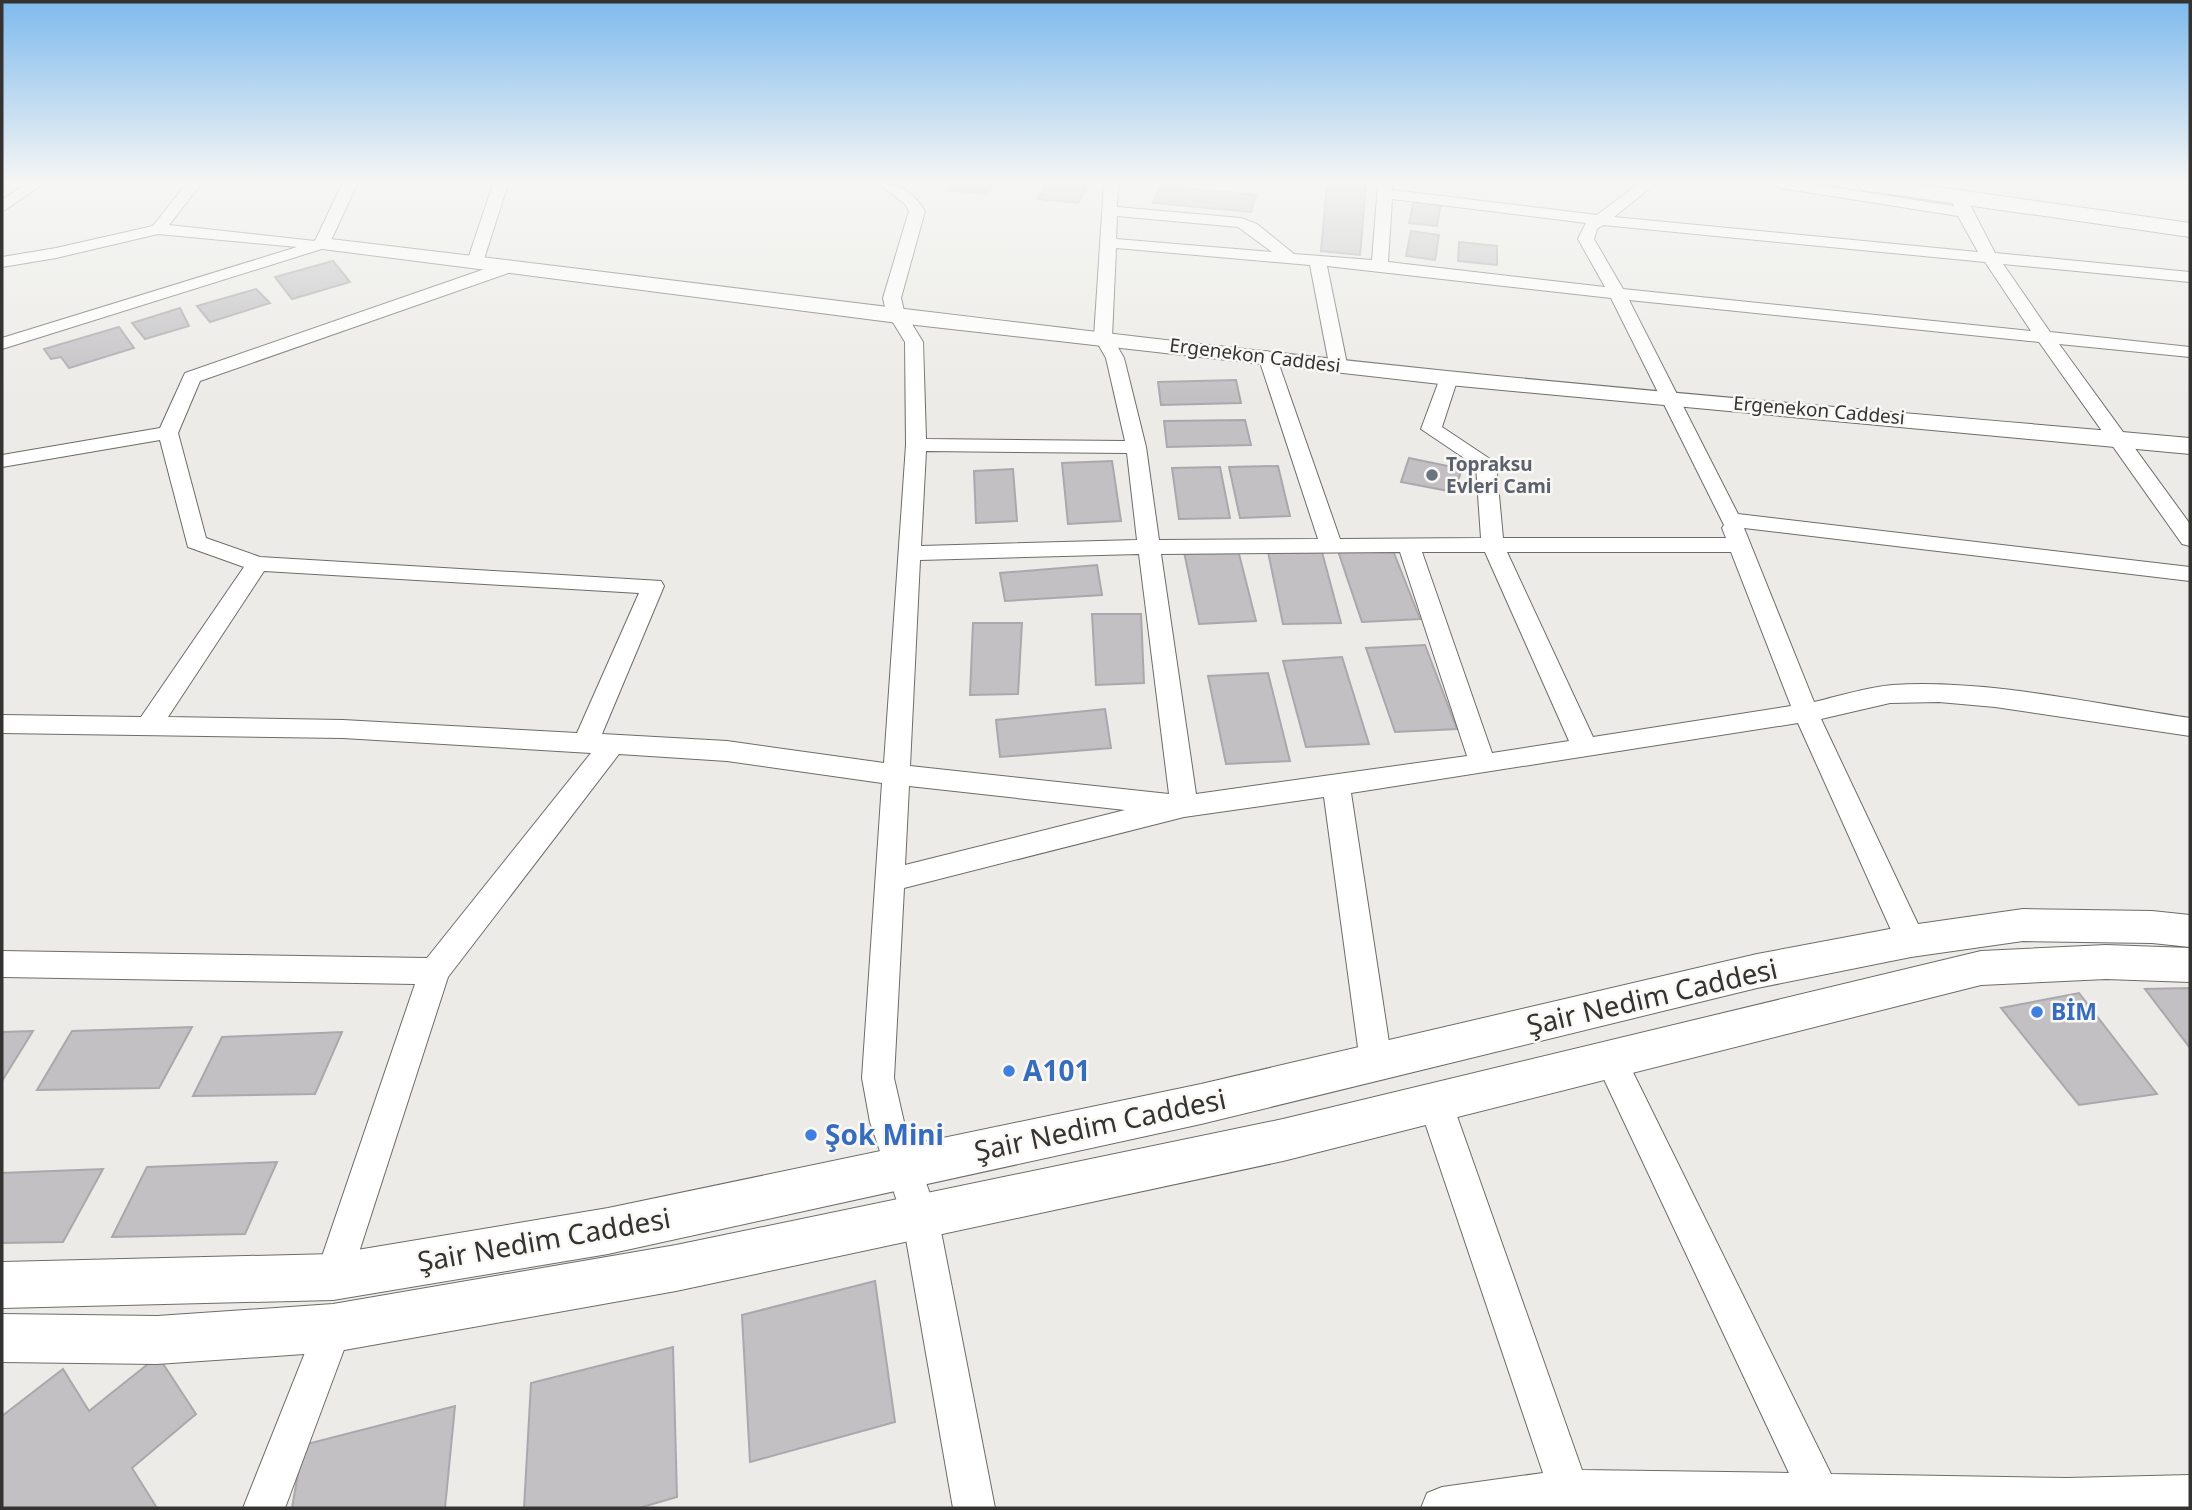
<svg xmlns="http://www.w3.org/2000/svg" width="2192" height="1510" font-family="'Noto Sans',sans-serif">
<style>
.building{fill:#c2c0c3;stroke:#aaa8ac;stroke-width:2}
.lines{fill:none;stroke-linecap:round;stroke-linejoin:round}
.minor-casing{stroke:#6d6c69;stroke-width:2}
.tertiary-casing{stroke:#6d6c69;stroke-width:2}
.trunk-casing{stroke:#6d6c69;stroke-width:2}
.minor{fill:#fff;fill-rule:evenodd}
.tertiary{fill:#fff;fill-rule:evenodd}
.trunk{fill:#fff;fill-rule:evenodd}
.worship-dot{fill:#6b7280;stroke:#faf8f5;stroke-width:2.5}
.shop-dot{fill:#3f7fe0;stroke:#faf8f5;stroke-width:2.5}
.labels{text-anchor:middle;stroke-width:5;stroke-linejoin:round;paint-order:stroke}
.far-street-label{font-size:19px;fill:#343332;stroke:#faf8f5}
.far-worship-label{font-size:19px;font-weight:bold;fill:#5b616d;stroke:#faf8f5;text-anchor:start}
.shop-label{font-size:23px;font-weight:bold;fill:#366cbe;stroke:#faf8f5;text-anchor:start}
.near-street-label{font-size:28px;fill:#343332;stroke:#faf8f5}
.near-shop-label{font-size:28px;font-weight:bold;fill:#366cbe;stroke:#faf8f5;text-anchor:start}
</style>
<rect width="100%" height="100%" fill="#ecebe7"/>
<path class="building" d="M951 184H993L986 194 947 190Z
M1047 184H1089L1078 203 1038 199Z
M1327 184H1366L1360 255 1321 251Z
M1160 186 1256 195 1251 212 1153 203Z
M1414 200 1441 203 1437 226 1409 223Z
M1411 231 1439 235 1435 260 1406 256Z
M1459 242 1497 246V265L1458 261Z
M333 261 350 282 292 299 275 277Z
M256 289 270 303 210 322 197 306Z
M180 308 189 326 145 339 132 323Z
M119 327 134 348 69 368 61 357 51 359 44 349Z
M1236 380 1241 403 1161 405 1158 382Z
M1245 420 1251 445 1167 447 1164 421Z
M1409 458 1462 469 1454 492 1401 482Z
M1112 461 1121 521 1068 524 1062 463Z
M1278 466 1290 516 1240 518 1229 467Z
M1220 467 1230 518 1179 519 1172 468Z
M1013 469 1017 521 976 523 974 471Z
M1392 548 1420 619 1362 622 1338 551Z
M1238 550 1256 621 1199 624 1184 552Z
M1268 552H1322L1341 623 1283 624Z
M1097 565 1102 595 1005 601 1000 573Z
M1092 614H1141L1144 683 1096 685Z
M973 623H1022L1018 694 970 695Z
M1425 645 1457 729 1395 732 1366 648Z
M1342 657 1369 744 1306 747 1283 661Z
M1268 673 1290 761 1226 764 1208 676Z
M1105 709 1111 748 1000 757 996 720Z
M2190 988V1048L2145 989Z
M2079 993 2157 1094 2079 1105 2001 1008Z
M192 1027 159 1088 37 1090 72 1031Z
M33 1031 2 1081V1032Z
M342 1032 315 1094 193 1096 222 1037Z
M277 1162 245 1234 112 1237 147 1167Z
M103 1169 63 1242 2 1243V1173Z
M875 1281 895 1422 750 1462 742 1315Z
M673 1347 677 1497 639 1508H524L531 1383Z
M158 1356 196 1414 132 1468 157 1508H2V1416L63 1369 89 1411Z
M455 1406 445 1508H292L303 1445Z"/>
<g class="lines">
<g class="minor-casing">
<path id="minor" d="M26 184H43L2 212V200Z
M186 184H201L169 225 315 241 342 184H357L328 247 2 349V338L297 247 158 234 56 258 2 267V257L56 248 153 226Z
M493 184H508L483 262 481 265H469L467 262Z
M879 184C900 184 913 192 925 211L901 298 904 311 923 342 926 439 1125 441 1106 358 1094 337 1104 184H1118L1117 207 1241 218 1257 224 1294 254 1372 260 1378 184H1392V190L1597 215 1638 184H1655L1614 217 1978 252 1958 216 1781 188 1774 184H1812L1954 206 1950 197 1958 192 1966 197 1995 253 2190 272V282L2003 264 2050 332 2190 347V357L2059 344 2190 524V546L2182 544 2039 342 1629 300 1738 514 2190 567V581L1744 528 1814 702C1840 696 1867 687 1893 685 1986 679 2097 704 2190 718V736L1995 707 1939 702 1890 703 1821 719 1926 941 1922 950 1911 954 1900 950 1798 723 1351 793 1392 1062 1387 1072 1376 1077 1365 1072 1360 1062 1324 797 1184 817 904 888 894 1078 904 1122 938 1216 995 1508H953L902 1216 870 1122 862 1078 882 783 727 761 619 754 448 977 351 1277 346 1290 333 1295 320 1290 315 1277 415 984 2 977V951L427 958 591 753 343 738 2 733V715L141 717 244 567 188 547 160 440 2 467V455L160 428 185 373 505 262H517L519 266 517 270 200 381 178 433 206 538 260 557 661 581 664 586 602 734 727 741 884 763 906 445 905 342 886 311 883 298 909 211 905 204ZM1392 199 1586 223 1578 239 1605 287 1388 262ZM1117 216 1238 227 1272 252 1116 239ZM1603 225 1985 262 2031 331 1623 289 1594 239 1597 229ZM1116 248 1310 265 1329 364 1338 370 1347 364 1327 266 1611 298 1724 525 1722 528 1726 538H1503L1496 463 1442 427 1458 378 1449 372 1440 378 1421 429 1476 466 1481 538 1340 539 1276 356 1267 351 1258 356 1318 539 1159 540 1146 447 1124 358 1112 337ZM926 451 1127 453 1137 540 921 546ZM1400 552 1467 756 1196 794 1161 554ZM1422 552H1485L1569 741 1492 753ZM1507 552H1731L1791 706 1593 737ZM1139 554 1169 794 910 766 920 560ZM264 571 639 593 577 733 343 720 168 717ZM909 786 1125 810 905 865Z
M1610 1043 1621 1048 1831 1474 2067 1478 2190 1475V1508H1421L1427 1493 1442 1487 1543 1473 1418 1102 1423 1091 1435 1086 1447 1091 1452 1102 1582 1470 1789 1473 1594 1058 1599 1048Z
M333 1309 346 1315 352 1328 285 1508H243L320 1315Z"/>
</g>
<g class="tertiary-casing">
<path id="tertiary" d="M322 238C697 282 1071 332 1447 371 1694 396 1942 416 2190 438V454L1449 385 898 323 315 248 312 244 315 240Z
M2023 909 2152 911 2190 915V947L2152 943 2023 941 1911 957 1757 988 1201 1124 608 1254 333 1300 2 1308V1262L333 1254 608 1208 1201 1084 1757 954 1911 925Z
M2106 945 2190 948V982L2106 979 1981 985 1283 1161 676 1291 333 1352 157 1364 2 1362V1314L157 1316 333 1304 676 1245 1283 1119 1981 951Z"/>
</g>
<g class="trunk-casing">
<path id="trunk" d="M1858 184H1917L2190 223V237L1869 191 1861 189Z"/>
</g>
<use href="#minor" class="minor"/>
<use href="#tertiary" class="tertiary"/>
<use href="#trunk" class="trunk"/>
</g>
<linearGradient id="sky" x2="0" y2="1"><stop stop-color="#7ebaed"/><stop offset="0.46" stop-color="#f6f6f4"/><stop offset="1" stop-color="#f6f6f4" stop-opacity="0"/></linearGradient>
<rect width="2192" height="396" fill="url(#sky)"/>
<circle class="worship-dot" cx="1432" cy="475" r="7"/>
<g class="shop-dot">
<circle cx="2037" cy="1012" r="7"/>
<circle cx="1009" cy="1071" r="7"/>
<circle cx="811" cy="1135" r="7"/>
</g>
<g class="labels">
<g class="far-street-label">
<text transform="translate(1255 355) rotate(7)" y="7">Ergenekon Caddesi</text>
<text transform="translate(1819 410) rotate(5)" y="7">Ergenekon Caddesi</text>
</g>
<g class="far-worship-label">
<text x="1446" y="471">Topraksu<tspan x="1446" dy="22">Evleri Cami</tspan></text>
</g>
<g class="shop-label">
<text x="2051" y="1020">BİM</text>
</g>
<g class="near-street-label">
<text transform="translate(1652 997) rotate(-13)" y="10">Şair Nedim Caddesi</text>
<text transform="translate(1100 1125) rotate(-12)" y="10">Şair Nedim Caddesi</text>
<text transform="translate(544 1240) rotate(-10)" y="10">Şair Nedim Caddesi</text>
</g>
<g class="near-shop-label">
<text x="1023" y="1081">A101</text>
<text x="825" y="1145">Şok Mini</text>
</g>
</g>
<rect width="2192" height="1510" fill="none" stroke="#343332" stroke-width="7"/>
</svg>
